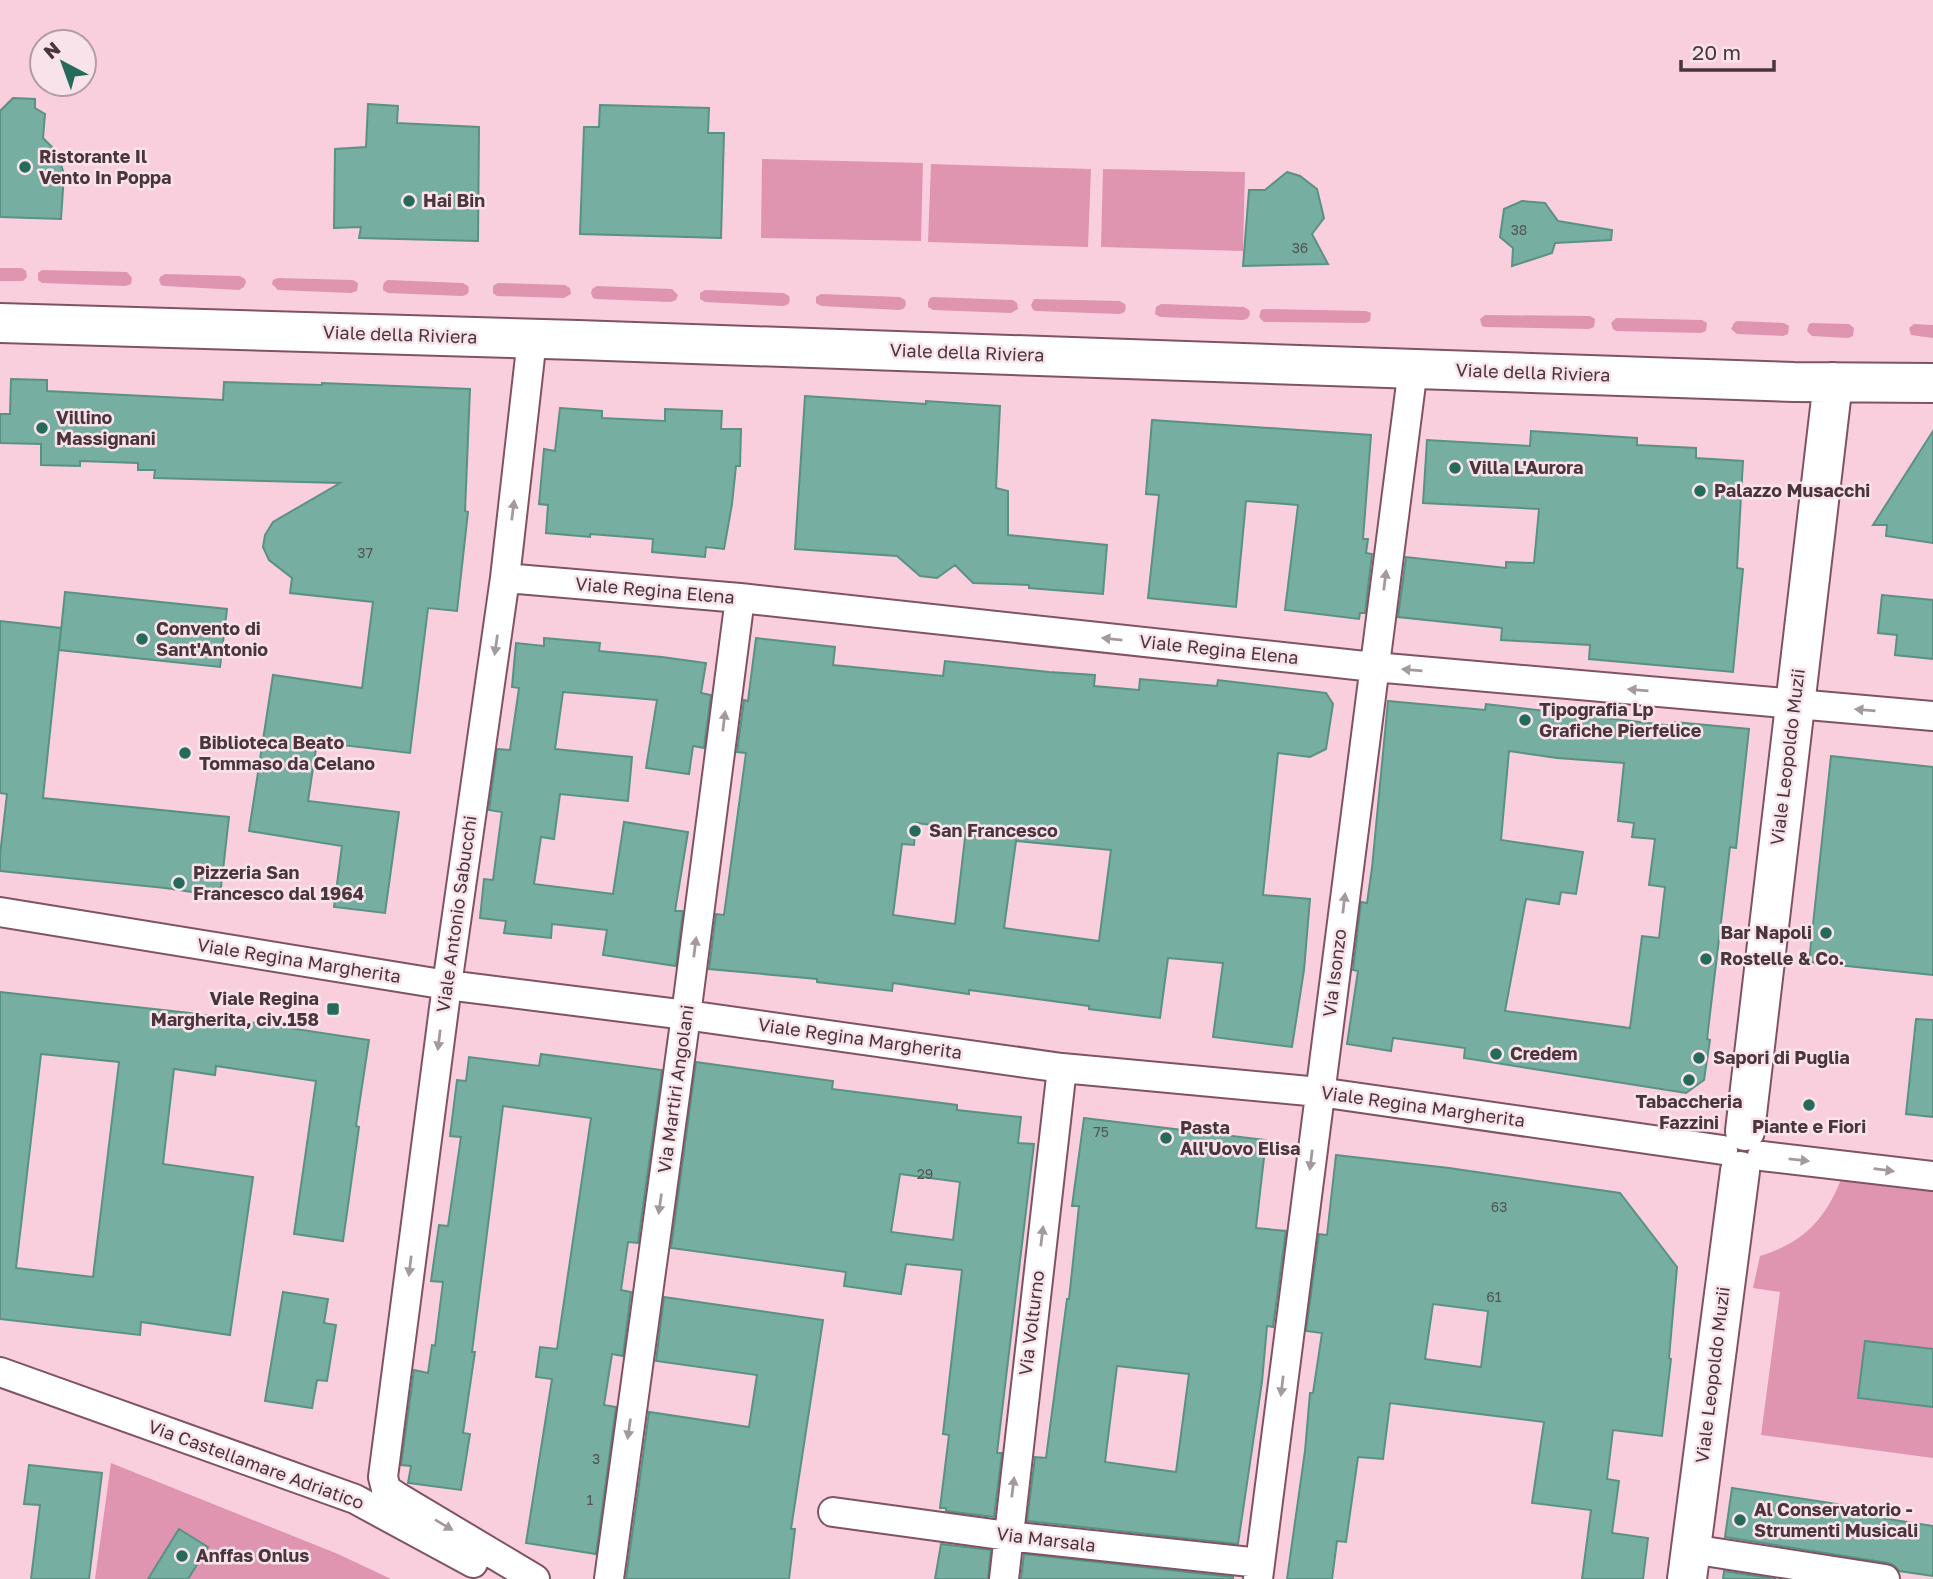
<svg xmlns="http://www.w3.org/2000/svg" width="1933" height="1579" font-family="'Golos Text',sans-serif">
<style>
.green{fill:#df95af}
.building{fill:#76afa1;stroke:#599184;stroke-width:2;fill-rule:evenodd}
.lines{fill:none;stroke-linecap:round;stroke-linejoin:round}
.street-casing{stroke:#805362;stroke-width:32}
.secondary-casing{stroke:#805362;stroke-width:42}
.street{stroke:#fff;stroke-width:28}
.secondary{stroke:#fff;stroke-width:38}
.oneway{fill:#a49a9e}
.poi-dot{fill:#266a5c;stroke:#f9e3ea;stroke-width:2.5}
.labels{text-anchor:middle;stroke-width:5;stroke-linejoin:round;paint-order:stroke}
.number-label{font-size:14px;fill:#555455}
.poi-label{font-size:18px;font-weight:bold;fill:#4a353c;stroke:#f9e3ea;text-anchor:start}
.street-label{font-size:18px;fill:#4a353c;stroke:#f9e3ea}
</style>
<rect width="100%" height="100%" fill="#facfdd"/>
<path class="green" d="M762 159 923 163 921 241 761 238Z
M931 164 1091 169 1088 247 928 242Z
M1103 169 1245 172 1243 251 1101 247Z
M0 268H22L26 271 27 277 23 281H0Z
M42 270 127 272 132 278 131 284 125 286 42 283 38 280V273Z
M165 274 240 276 245 279 246 282 244 287 239 290 165 286 161 285 159 280 160 277Z
M278 278 353 280 358 283 357 291 351 293 278 290 272 284 273 280Z
M388 280 463 283 468 286C470 292 468 295 462 296L388 293 383 290C383 285 383 282 388 280Z
M498 283 565 285 570 288 571 294 564 298 497 296 493 293V286Z
M597 286 672 289 678 295 676 300 671 302 596 299 593 298 591 293 592 289Z
M705 290 784 293 789 296C791 302 789 305 783 306L705 302 700 299V293Z
M821 294 900 297 905 300C907 306 905 309 899 310L821 306 816 303V297Z
M933 297 1013 300 1017 303 1018 309 1011 313 933 310 928 307V302L930 298Z
M1034 299 1120 301 1125 304C1127 310 1125 313 1119 314L1036 311 1033 310 1031 305Z
M1161 304 1244 307 1249 310C1251 315 1249 319 1243 320L1160 317 1155 314 1156 307Z
M1264 309 1366 311 1371 313 1370 321 1365 323 1264 322 1259 317 1261 310Z
M1485 315 1590 316 1595 319 1594 327 1589 329 1485 327 1482 326 1480 319Z
M1616 318 1702 320 1707 323 1706 331 1701 333 1616 331 1613 329 1611 323Z
M1737 321 1784 323 1789 326 1788 334 1783 336 1737 334 1731 329 1734 323Z
M1812 323 1849 324 1854 328 1853 336 1848 338 1812 336 1807 331 1809 324Z
M1914 324 1933 325V338L1911 335 1909 328Z
M1843 1174 1933 1187V1458L1761 1435 1780 1292 1753 1288 1760 1256C1805 1242 1827 1218 1843 1174Z
M111 1463 338 1554 391 1579H95Z"/>
<path class="building" d="M13 98 35 99V108L45 114 43 138 57 152 64 174 61 219 0 217V111Z
M368 104 398 106 397 123 479 127 478 241 359 238 361 227 334 228 335 149 366 147Z
M600 105 709 108 708 133H724L721 238 580 234 584 127H599Z
M1287 172 1300 176 1317 189 1324 218 1312 234 1328 264 1243 266 1249 190H1265Z
M1522 201 1545 203 1558 221 1612 230 1611 240 1555 243 1552 253 1512 266 1513 248 1500 237 1504 209Z
M11 379 47 380V391L223 400 224 382 322 385V383L470 389 465 511 468 512 457 611 428 608 410 753 317 742 308 801 399 812 385 913 334 907 342 846 249 831 273 675 362 688 373 602 290 593 292 578 269 560 263 547 265 535 273 522 340 483 154 478 155 470H138V463L80 461V466L41 465V444L0 443V414H10Z
M805 396 926 404V401L1000 406 996 488 1008 491V535L1107 545 1103 594 1029 588V585L973 583 955 565 937 578 920 576 897 556 795 549Z
M560 408 602 411V418L665 421V409L722 411 721 429H741L740 466H736L732 504 724 549 706 547 705 557 652 552 653 539 590 534V537L546 533 548 505 539 504 544 449 555 451Z
M1152 420 1371 435 1363 539H1368L1366 553 1372 554 1365 613H1360L1359 619 1285 610 1298 505 1246 501 1236 607 1148 598 1159 495 1146 494Z
M1531 431 1637 438V445L1696 448V458L1743 461 1737 568 1743 569 1733 672 1589 659 1590 645 1501 640 1502 628 1398 617 1406 557 1506 568V562L1534 563 1539 509 1423 503 1427 440 1530 446Z
M1933 431V543L1886 536 1887 525H1873Z
M65 592 227 609 220 667 59 650Z
M1882 595 1933 600V659L1895 655 1897 635 1878 633Z
M0 621 61 628 43 798 229 817 220 896 165 888 0 871V855L7 794 0 793Z
M544 638 600 643 599 651 662 657 706 663 701 693 711 695 704 748 693 746 689 774 646 768 657 700 563 692 555 749 632 757 628 801 560 794 554 839 541 837 534 884 613 894 624 822 688 832 675 911H683L676 966 603 955 607 930 552 924 551 938 504 933 506 921 480 918 484 879 493 880 502 812 489 810 497 749 510 750 519 688 512 687 516 643 544 646Z
M756 638 835 647 833 665 943 676 945 661 1049 672 1095 675 1094 686 1139 690 1140 679 1217 686 1218 680 1326 693 1333 704 1326 749 1310 757 1278 753 1263 895 1310 899 1304 970 1292 1047 1213 1037 1223 963 1168 958 1160 1018 1089 1009V1006L969 990V994L893 983 892 991 817 982V979L709 969 716 914 724 915 746 753 737 752 744 700 748 701ZM916 823 966 829 955 924 893 915 902 844 914 845ZM1016 841 1111 850 1099 941 1004 928Z
M1388 701 1485 710 1486 704 1674 726 1675 722 1749 729 1736 848 1730 847 1707 1039 1710 1040 1704 1080 1686 1093 1464 1058 1465 1048 1393 1038 1391 1051 1347 1044 1358 971 1353 970 1361 902 1367 903 1372 868ZM1509 751 1557 758 1624 763 1618 821 1634 823 1632 837 1655 839 1649 885 1665 887 1659 938 1642 936 1630 1028 1505 1011 1526 899 1559 904 1561 892 1576 894 1583 852 1501 840Z
M1831 756 1933 767V975L1809 962Z
M0 992 190 1013 369 1040 356 1126 359 1127 343 1241 294 1234 316 1081 216 1066 215 1075 174 1069 163 1164 253 1177 230 1335 141 1322 140 1335 0 1319ZM41 1054 119 1062 93 1277 16 1268Z
M1916 1019 1933 1020V1117L1906 1114Z
M541 1054 662 1070 638 1243 628 1242 621 1290 631 1292 623 1356 612 1354 604 1405 616 1407 596 1554 526 1543 552 1379 536 1377 540 1347 557 1349 591 1118 503 1106 472 1352H475L463 1433 470 1434 461 1490 408 1483 411 1466 401 1465 414 1370 428 1373 432 1345 435 1346 443 1282 431 1281 439 1225 448 1226 461 1137 450 1136 457 1080 466 1081 469 1057 539 1066Z
M696 1062 833 1081 832 1089 957 1105V1110L1021 1117 1018 1143 1034 1144 997 1453H1002L994 1517 946 1511V1508H940L949 1435 943 1434 962 1270 906 1264 901 1294 844 1286 846 1272 671 1248ZM900 1174 960 1182 953 1240 891 1232Z
M1084 1118 1266 1140 1256 1228 1286 1231 1273 1327 1267 1326 1262 1382 1238 1544 1027 1521 1035 1457 1046 1458 1067 1299H1069L1079 1206H1072ZM1117 1366 1189 1374 1176 1472 1105 1462Z
M1336 1155 1449 1168 1620 1193 1677 1267 1669 1358 1671 1359 1662 1436 1613 1430 1607 1479 1619 1481 1612 1533 1648 1538 1643 1579H1582L1591 1510 1532 1503 1544 1422 1390 1403 1383 1459 1358 1457 1346 1542 1337 1541 1332 1579H1287L1305 1451 1310 1393H1313L1322 1333 1306 1331 1319 1234 1327 1235ZM1433 1304 1488 1311 1481 1367 1425 1359Z
M283 1292 328 1299 324 1323 336 1325 327 1381 317 1380 312 1408 265 1401Z
M664 1297 823 1320 791 1529H795L789 1579H626L649 1412 749 1427 757 1375 656 1361Z
M1865 1341 1933 1349V1407L1858 1398Z
M29 1465 102 1473 89 1579H31L40 1505 24 1504Z
M1732 1488 1857 1507 1856 1514 1933 1526V1576L1899 1571 1895 1566 1888 1563 1725 1537Z
M179 1529 208 1547 188 1579H148Z
M941 1544 991 1550 988 1579H935Z
M1024 1554 1233 1577V1579H1021Z
M1724 1571 1776 1579H1723Z"/>
<g class="lines">
<g class="street-casing">
<path id="street" d="M532 339 505 578 447 985 383 1477 386 1489 396 1496 535 1579
M505 578 740 598 1374 667 1933 716
M0 912 447 985 686 1015 1062 1068 1319 1092 1723 1150
M1762 1156 1933 1176
M0 1372 355 1499 473 1563
M833 1512 1008 1536 1260 1563
M1691 1549 1885 1579
M609 1579 686 1015 740 598
M1004 1579 1062 1068
M1258 1579 1413 368"/>
</g>
<g class="secondary-casing">
<path id="secondary" d="M0 323 578 340 1794 382 1933 383
M1745 1131 1833 382
M1687 1579 1740 1171"/>
</g>
<use href="#street" class="street"/>
<use href="#secondary" class="secondary"/>
</g>
<defs><path id="oneway-solid" d="M-6-.8H1V-3.2L6.5 0L1 3.2V.8H-6Z" transform="scale(1.75)"/></defs>
<g class="oneway">
<use href="#oneway-solid" transform="translate(513 510) rotate(-83)"/>
<use href="#oneway-solid" transform="translate(1385 580) rotate(-83)"/>
<use href="#oneway-solid" transform="translate(1112 639) rotate(-174)"/>
<use href="#oneway-solid" transform="translate(496 645) rotate(98)"/>
<use href="#oneway-solid" transform="translate(1412 670) rotate(-175)"/>
<use href="#oneway-solid" transform="translate(1638 690) rotate(-175)"/>
<use href="#oneway-solid" transform="translate(1865 710) rotate(-175)"/>
<use href="#oneway-solid" transform="translate(724 721) rotate(-83)"/>
<use href="#oneway-solid" transform="translate(1344 903) rotate(-83)"/>
<use href="#oneway-solid" transform="translate(695 947) rotate(-83)"/>
<use href="#oneway-solid" transform="translate(439 1040) rotate(97)"/>
<use href="#oneway-solid" transform="translate(1311 1160) rotate(97)"/>
<use href="#oneway-solid" transform="translate(1799 1160) rotate(6)"/>
<use href="#oneway-solid" transform="translate(1884 1170) rotate(7)"/>
<use href="#oneway-solid" transform="translate(660 1204) rotate(98)"/>
<use href="#oneway-solid" transform="translate(1042 1236) rotate(-83)"/>
<use href="#oneway-solid" transform="translate(410 1266) rotate(97)"/>
<use href="#oneway-solid" transform="translate(1282 1386) rotate(97)"/>
<use href="#oneway-solid" transform="translate(629 1429) rotate(98)"/>
<use href="#oneway-solid" transform="translate(1013 1487) rotate(-83)"/>
<use href="#oneway-solid" transform="translate(444 1525) rotate(31)"/>
</g>
<g class="poi-dot">
<circle cx="25" cy="167" r="7"/>
<circle cx="409" cy="201" r="7"/>
<circle cx="42" cy="428" r="7"/>
<circle cx="1455" cy="468" r="7"/>
<circle cx="1700" cy="491" r="7"/>
<circle cx="142" cy="639" r="7"/>
<circle cx="1525" cy="720" r="7"/>
<circle cx="185" cy="753" r="7"/>
<circle cx="915" cy="831" r="7"/>
<circle cx="179" cy="883" r="7"/>
<circle cx="1826" cy="933" r="7"/>
<circle cx="1706" cy="959" r="7"/>
<rect x="326" y="1002" width="14" height="14" rx="3.5"/>
<circle cx="1496" cy="1054" r="7"/>
<circle cx="1699" cy="1058" r="7"/>
<circle cx="1689" cy="1080" r="7"/>
<circle cx="1809" cy="1105" r="7"/>
<circle cx="1166" cy="1138" r="7"/>
<circle cx="1740" cy="1520" r="7"/>
<circle cx="182" cy="1556" r="7"/>
</g>
<g class="labels">
<g class="number-label">
<text x="1519" y="235">38</text>
<text x="1300" y="253">36</text>
<text x="365" y="558">37</text>
<text x="1101" y="1137">75</text>
<text x="925" y="1179">29</text>
<text x="1499" y="1212">63</text>
<text x="1494" y="1302">61</text>
<text x="596" y="1464">3</text>
<text x="590" y="1505">1</text>
</g>
<g class="poi-label">
<text x="39" y="163">Ristorante Il<tspan x="39" dy="21">Vento In Poppa</tspan></text>
<text x="423" y="207">Hai Bin</text>
<text x="56" y="424">Villino<tspan x="56" dy="21">Massignani</tspan></text>
<text x="1469" y="474">Villa L'Aurora</text>
<text x="1714" y="497">Palazzo Musacchi</text>
<text x="156" y="635">Convento di<tspan x="156" dy="21">Sant'Antonio</tspan></text>
<text x="1539" y="716">Tipografia Lp<tspan x="1539" dy="21">Grafiche Pierfelice</tspan></text>
<text x="199" y="749">Biblioteca Beato<tspan x="199" dy="21">Tommaso da Celano</tspan></text>
<text x="929" y="837">San Francesco</text>
<text x="193" y="879">Pizzeria San<tspan x="193" dy="21">Francesco dal 1964</tspan></text>
<text x="1812" y="939" text-anchor="end">Bar Napoli</text>
<text x="1720" y="965">Rostelle &amp; Co.</text>
<text x="319" y="1005" text-anchor="end">Viale Regina<tspan x="319" dy="21">Margherita, civ.158</tspan></text>
<text x="1510" y="1060">Credem</text>
<text x="1713" y="1064">Sapori di Puglia</text>
<text x="1689" y="1108" text-anchor="middle">Tabaccheria<tspan x="1689" dy="21">Fazzini</tspan></text>
<text x="1809" y="1133" text-anchor="middle">Piante e Fiori</text>
<text x="1180" y="1134">Pasta<tspan x="1180" dy="21">All'Uovo Elisa</tspan></text>
<text x="1754" y="1516">Al Conservatorio -<tspan x="1754" dy="21">Strumenti Musicali</tspan></text>
<text x="196" y="1562">Anffas Onlus</text>
</g>
<g class="street-label">
<text transform="translate(400 335) rotate(2)" y="6">Viale della Riviera</text>
<text transform="translate(967 353) rotate(2)" y="6">Viale della Riviera</text>
<text transform="translate(1533 373) rotate(2)" y="6">Viale della Riviera</text>
<text transform="translate(655 591) rotate(5)" y="6">Viale Regina Elena</text>
<text transform="translate(1219 650) rotate(6)" y="6">Viale Regina Elena</text>
<text transform="translate(1788 757) rotate(-83)" y="6">Viale Leopoldo Muzii</text>
<text transform="translate(457 914) rotate(-82)" y="6">Viale Antonio Sabucchi</text>
<text transform="translate(299 961) rotate(9)" y="6">Viale Regina Margherita</text>
<text transform="translate(1335 973) rotate(-83)" y="6">Via Isonzo</text>
<text transform="translate(860 1039) rotate(8)" y="6">Viale Regina Margherita</text>
<text transform="translate(676 1089) rotate(-82)" y="6">Via Martiri Angolani</text>
<text transform="translate(1423 1107) rotate(8)" y="6">Viale Regina Margherita</text>
<text transform="translate(1032 1323) rotate(-83)" y="6">Via Volturno</text>
<text transform="translate(1713 1375) rotate(-83)" y="6">Viale Leopoldo Muzii</text>
<text transform="translate(256 1465) rotate(20)" y="6">Via Castellamare Adriatico</text>
<text transform="translate(1046 1540) rotate(7)" y="6">Via Marsala</text>
</g>
</g>
<g transform="translate(63 63) rotate(319)"><circle r="33" fill="#f9e3ea" stroke="#b39da4" stroke-width="2"/>
<path d="M0-5L12 26L0 18L-12 26Z" fill="#266a5c"/>
<text y="-10" font-size="19" font-weight="bold" text-anchor="middle" fill="#4a353c">N</text>
</g>
<path d="M1681 60v10h93v-10" fill="none" stroke="#4a353c" stroke-width="3.5"/>
<text x="1692" y="60" font-size="21" fill="#4a353c" stroke="#f9e3ea" stroke-width="5" paint-order="stroke">20 m</text>
</svg>
